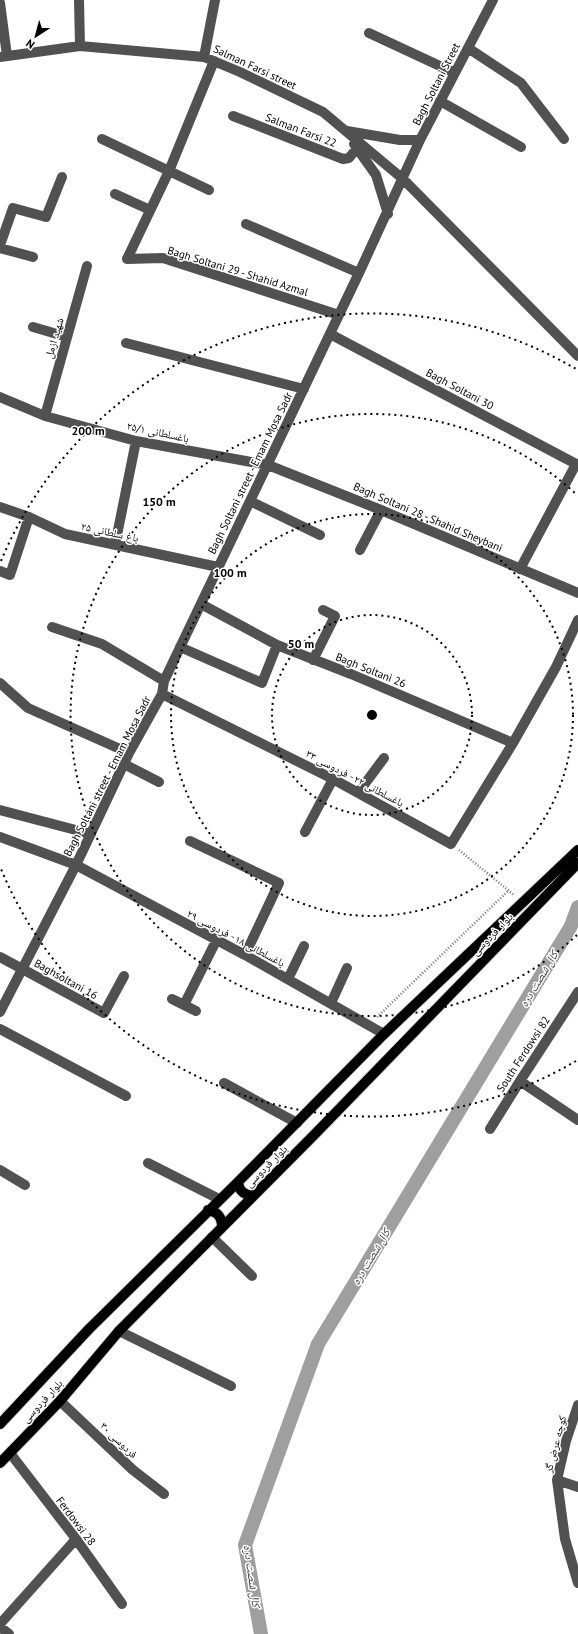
<svg xmlns="http://www.w3.org/2000/svg" width="578" height="1634" font-family="'PT Sans','Noto Naskh Arabic',sans-serif">
<style>
.lines{fill:none;stroke-linecap:round;stroke-linejoin:round}
.canal{stroke:#9f9f9f;stroke-width:14}
.major-casing{stroke:#dbdbdb;stroke-width:12}
.path{stroke:#737373;stroke-width:2.5;stroke-dasharray:1 2;stroke-linecap:butt}
.minor{stroke:#515151;stroke-width:10}
.major{stroke:#000;stroke-width:10}
.ring{fill:none;stroke:#000;stroke-width:2;stroke-dasharray:2 4}
.labels{text-anchor:middle;stroke-width:3;stroke-linejoin:round;paint-order:stroke}
.street-label{font-size:11px;fill:#000;stroke:#fff}
.water-label{font-size:12px;font-style:italic;fill:#404040;stroke:#fff}
.centre{fill:#000;stroke:#fff;stroke-width:2}
.ring-label{font-size:12px;text-anchor:middle;font-weight:bold;fill:#000;stroke:#fff;stroke-width:3;stroke-linejoin:round;paint-order:stroke}
</style>
<rect width="100%" height="100%" fill="#fff"/>
<g class="lines">
<path class="canal" d="M261 1634 245 1545 318 1344 571 926 578 907"/>
<g class="major-casing">
<path id="major" d="M238 1182C239 1191 244 1195 253 1196
M208 1210C218 1212 222 1217 222 1227
M0 1424 89 1329 238 1182 384 1034 578 850
M0 1463 60 1401 119 1331 315 1134 578 863"/>
</g>
<path class="path" d="M459 850 514 895
M377 1017 509 890"/>
<path class="minor" d="M79 0 80 46
M0 3 7 56
M369 33 455 73
M468 48 521 83 564 139
M0 57 80 46 204 57 240 72 323 112 403 179 578 356
M204 57 215 0
M214 61 169 171 127 259 163 258 339 315
M440 101 521 147
M233 116 343 159 349 158 357 148
M347 131 400 140H420
M102 139 209 190
M354 144 376 175 388 214
M115 194 150 210
M246 224 359 273
M0 245 13 208 46 217 62 177
M0 248 33 257
M33 327 67 337
M330 334 578 465
M126 343 304 389
M0 397 45 416 136 441 268 465 381 510 578 593
M45 416 87 266
M250 501 320 535
M0 507 29 517 65 534 218 567
M115 545 136 441
M360 550 381 510
M520 569 576 464
M0 571 10 575 29 517
M201 604 277 645 351 674 513 743
M52 627 102 644 164 681
M180 647 262 683 277 645
M313 660 335 616 323 610
M0 683 28 708 129 753
M162 694 333 779 451 844 513 743 556 667 578 620
M124 764 159 782
M358 793 384 758
M0 810 91 834
M305 832 333 779
M0 837 76 865 245 955 384 1034
M190 841 279 883 245 955
M0 957 104 1013 124 976
M288 979 304 946
M172 999 196 1011
M331 1003 347 968
M184 1005 216 941
M0 1012 76 865 129 753 162 694 164 681 359 273 420 140 493 0
M0 1029 126 1096
M520 1081 578 1120
M224 1083 297 1123
M490 1129 520 1081 578 992
M148 1163 219 1199
M0 1170 25 1185
M212 1237 252 1276
M119 1331 231 1386
M60 1401 133 1470 164 1494
M578 1405 566 1441 557 1480 565 1539 578 1583
M10 1453 76 1539 122 1604
M557 1480 578 1487
M0 1624 76 1539
M0 1627 9 1634"/>
<use href="#major" class="major"/>
</g>
<g class="ring">
<circle cx="372" cy="715" r="100"/>
<circle cx="372" cy="715" r="201"/>
<path d="M577 935A301 301 0 1 1 577 495"/>
<path d="M576 1061A402 402 0 0 1 1 869M1 561A402 402 0 0 1 576 369"/>
</g>
<g class="labels">
<g class="street-label">
<text transform="translate(255 67) rotate(25)" y="4">Salman Farsi street</text>
<text transform="translate(436 84) rotate(-63)" y="4">Bagh Soltani Street</text>
<text transform="translate(301 130) rotate(21)" y="4">Salman Farsi 22</text>
<text transform="translate(238 271) rotate(17)" y="4">Bagh Soltani 29 - Shahid Azmal</text>
<text transform="translate(54 338) rotate(-74)" y="4">شهید ازمل</text>
<text transform="translate(460 389) rotate(28)" y="4">Bagh Soltani 30</text>
<text transform="translate(158 432) rotate(12)" y="4">باغسلطانی ۲۵/۱</text>
<text transform="translate(250 473) rotate(-64)" y="4">Bagh Soltani street - Emam Mosa Sadr</text>
<text transform="translate(428 517) rotate(23)" y="4">Bagh Soltani 28 - Shahid Sheybani</text>
<text transform="translate(110 532) rotate(12)" y="4">باغ سلطانی ۲۵</text>
<text transform="translate(371 670) rotate(22)" y="4">Bagh Soltani 26</text>
<text transform="translate(107 776) rotate(-63)" y="4">Bagh Soltani street - Emam Mosa Sadr</text>
<text transform="translate(355 778) rotate(28)" y="4">باغسلطانی ۲۲ - فردوسی ۳۳</text>
<text transform="translate(492 934) rotate(-46)" y="4">بلوار فردوسی</text>
<text transform="translate(236 938) rotate(28)" y="4">باغسلطانی ۱۸ - فردوسی ۲۹</text>
<text transform="translate(66 979) rotate(29)" y="4">Baghsoltani 16</text>
<text transform="translate(523 1054) rotate(-57)" y="4">South Ferdowsi 82</text>
<text transform="translate(266 1166) rotate(-45)" y="4">بلوار فردوسی</text>
<text transform="translate(42 1401) rotate(-47)" y="4">بلوار فردوسی</text>
<text transform="translate(119 1440) rotate(44)" y="4">فردوسی ۳۰</text>
<text transform="translate(555 1444) rotate(-75)" y="4">کوچه عرض گر</text>
<text transform="translate(76 1521) rotate(53)" y="4">Ferdowsi 28</text>
</g>
<g class="water-label">
<text transform="translate(539 979) rotate(-59)" y="4">کال شصت دره</text>
<text transform="translate(371 1257) rotate(-59)" y="4">کال شصت دره</text>
<text transform="translate(252 1576) rotate(82)" y="4">کال شصت دره</text>
</g>
</g>
<circle cx="372" cy="715" r="6" class="centre"/>
<g class="ring-label">
<text x="88" y="435">200 m</text>
<text x="159" y="506">150 m</text>
<text x="230" y="577">100 m</text>
<text x="301" y="648">50 m</text>
</g>
<g transform="translate(36 36) rotate(216)" stroke="#ffffff" stroke-width="3" paint-order="stroke">
<path d="M0-3L7 15L0 10L-7 15Z" fill="#000000"/>
<text y="-6" font-size="11" font-weight="bold" text-anchor="middle" fill="#000000">N</text>
</g>
</svg>
